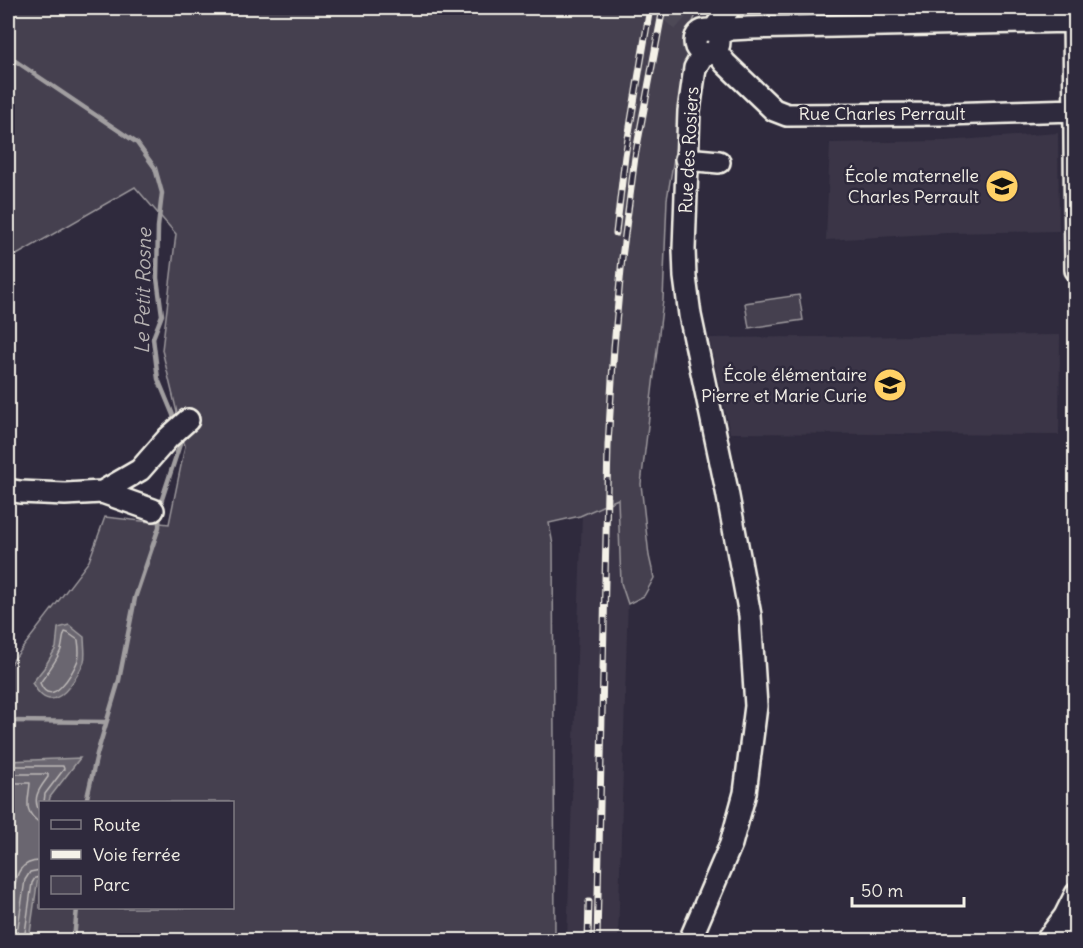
<svg xmlns="http://www.w3.org/2000/svg" width="1083" height="948" font-family="Delius,sans-serif">
<style>
.built{fill:#3b3647}
.green{fill:#454050;stroke:#9c989c;stroke-width:1.5;fill-rule:evenodd}
.water{fill:#6a6670;stroke:#a19ea0;stroke-width:1.5}
.lines{fill:none;stroke-linecap:round;stroke-linejoin:round}
.shore{stroke:#bdb9b8;stroke-width:1.5}
.stream{stroke:#a19ea0;stroke-width:4.5}
.minor-tunnel{stroke:#4d4857;stroke-width:21;stroke-dasharray:21 10;stroke-linecap:butt}
.minor-casing{stroke:#f4f1e8;stroke-width:26}
.minor{stroke:#2f2a3d;stroke-width:21}
.rail-casing{stroke:#f4f1e8;stroke-width:7}
.rail{stroke:#2f2a3d;stroke-width:4.5;stroke-dasharray:14;stroke-linecap:butt}
.labels{text-anchor:middle;stroke-width:5;stroke-linejoin:round;paint-order:stroke}
.street-label{font-size:18px;fill:#f4f1e8;stroke:#2f2a3d}
.poi-label{font-size:18px;fill:#f4f1e8;stroke:#2f2a3d;text-anchor:end}
.water-label{font-size:20px;font-style:italic;fill:#b6b2b2;stroke:#2f2a3d}
</style>
<rect width="100%" height="100%" fill="#2f2a3d"/>
<filter id="ink" filterUnits="userSpaceOnUse"><feTurbulence type="fractalNoise" baseFrequency=".0167" numOctaves="2"/><feDisplacementMap in="SourceGraphic" scale="12" xChannelSelector="R" yChannelSelector="G"/><feConvolveMatrix kernelMatrix="1 2 1 2 8 2 1 2 1" color-interpolation-filters="sRGB"/></filter>
<g filter="url(#ink)">
<path class="built" d="M1058 133 1059 231 947 233 826 240 830 143 945 141Z
M1060 335 1059 435 730 433 709 338Z
M632 458 618 940H567L583 486Z"/>
<path class="green" d="M8 8H699L684 42 691 59 667 199 663 300 641 484 649 556 654 578 644 596 628 604 621 583 618 499 580 516 549 523 553 545 555 940H8V667L89 561 105 517 169 524 185 446 162 350 176 234 135 187 8 260ZM40 802H232V908H40Z
M799 295 803 320 749 328 745 303Z"/>
<path class="water" d="M69 625 84 637C84 645 86 654 84 662 79 673 64 701 49 699 41 698 36 689 32 683L44 668 56 648 58 628Z
M80 758 50 797 49 802H40V864L29 940H8V761Z"/>
<g class="lines">
<path class="shore" d="M65 632 68 633 78 640C79 647 80 654 78 660 73 673 51 710 40 683 47 673 55 663 60 652 63 646 62 638 65 632Z
M8 766H63L64 769 45 794 44 802
M8 774H48V777C40 788 31 798 40 812
M8 783H30C29 800 22 811 40 823
M8 935C10 921 12 881 20 870 25 863 32 861 40 861
M16 940 25 880 30 872 40 870
M24 940 32 883 35 878 40 877"/>
<path class="stream" d="M8 56 137 143 155 168 162 193 158 227 157 278 162 315 153 338 158 379 173 415 175 424
M8 721 106 722
M86 802 97 754 119 680 135 598 159 527 160 505 180 444 178 438
M74 940 77 908"/>
<path class="minor-tunnel" d="M666 8 683 23"/>
<g class="minor-casing">
<path id="minor" d="M1074 8 1076 270
M695 42a12 12 0 1 1 24 0a12 12 0 1 1-24 0Z
M713 31 729 8
M716 34 731 29 749 28 1076 21
M715 50 725 63 774 110 787 115 946 114 1076 110
M686 159 719 162
M8 490 20 492 65 494 102 492 153 510
M102 492 140 470 168 438 188 420
M690 940 731 844 745 793 756 706 750 615 727 491 690 315 685 277 684 249 689 111 695 68 704 53
M1047 940 1065 916 1076 894"/>
</g>
<use href="#minor" class="minor"/>
<g class="rail-casing">
<path id="rail" d="M616 233 625 156 650 8
M588 940 589 902
M597 940 608 445 614 347 622 258 635 157 663 8"/>
</g>
<use href="#rail" class="rail"/>
</g>
</g>
<defs>
<g id="school-disc" transform="scale(1.725)"><circle r="9.5" fill="#ffd166" stroke="#2f2a3d"/><path d="M0-5L7-2L0 1L-7-2ZM-4 1L0 2.5L4 1V4Q0 6-4 4Z" fill="#111"/></g>
</defs>
<g fill-rule="evenodd">
<use href="#school-disc" x="1002" y="186"/>
<use href="#school-disc" x="890" y="385"/>
</g>
<g class="labels">
<g class="street-label">
<text x="882" y="120">Rue Charles Perrault</text>
<text transform="translate(689 150) rotate(-87)" y="6">Rue des Rosiers</text>
</g>
<g class="poi-label">
<text x="979" y="182">École maternelle<tspan x="979" dy="21">Charles Perrault</tspan></text>
<text x="867" y="381">École élémentaire<tspan x="867" dy="21">Pierre et Marie Curie</tspan></text>
</g>
<g class="water-label">
<text transform="translate(143 291) rotate(-89)" y="7">Le Petit Rosne</text>
</g>
</g>
<rect width="1083" height="948" fill="none" stroke="#2f2a3d" stroke-width="30"/>
<rect x="15" y="15" width="1053" height="918" fill="none" stroke="#f4f1e8" stroke-width="2" filter="url(#ink)"/>
<rect x="39" y="801" width="195" height="108" fill="#2f2a3d" stroke="#7e7a81" stroke-width="1.5"/>
<rect x="51" y="820" width="30" height="9" fill="#2f2a3d" stroke="#7e7a81" stroke-width="1.5"/>
<text x="93" y="831" font-size="18" fill="#f4f1e8">Route</text>
<rect x="51" y="850" width="30" height="9" fill="#f4f1e8" stroke="#7e7a81" stroke-width="1.5"/>
<text x="93" y="861" font-size="18" fill="#f4f1e8">Voie ferrée</text>
<rect x="51" y="876" width="30" height="18" fill="#454050" stroke="#7e7a81" stroke-width="1.5"/>
<text x="93" y="891" font-size="18" fill="#f4f1e8">Parc</text>
<path d="M852 897v9h112v-9" fill="none" stroke="#f4f1e8" stroke-width="3"/>
<text x="861" y="897" font-size="18" fill="#f4f1e8" stroke="#2f2a3d" stroke-width="4.5" paint-order="stroke">50 m</text>
</svg>
